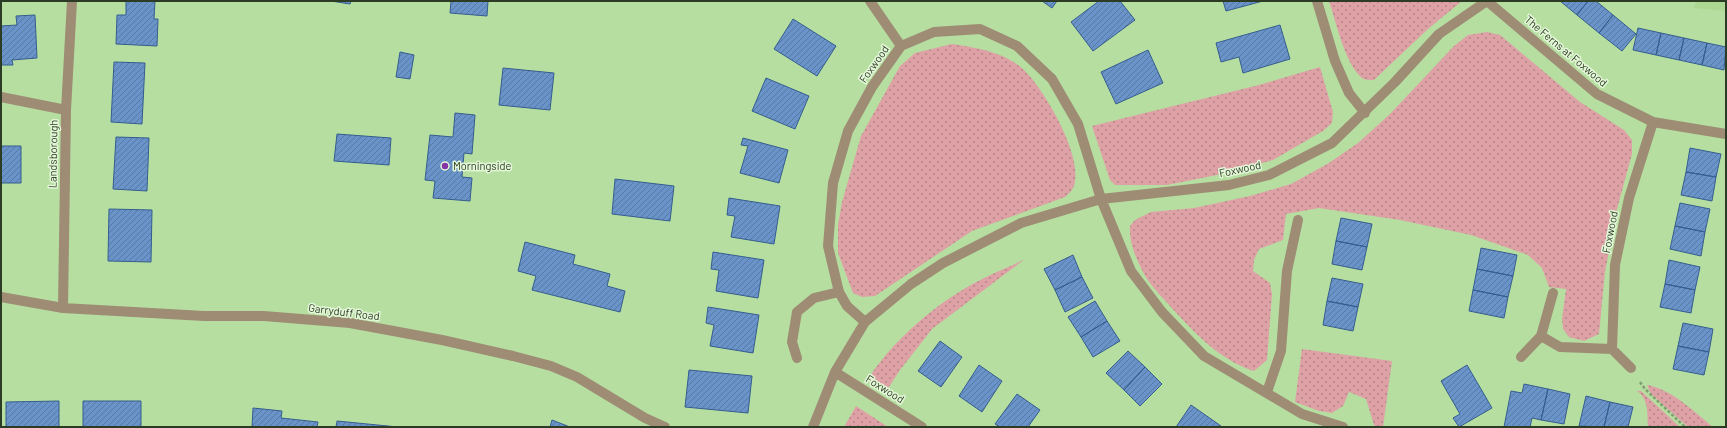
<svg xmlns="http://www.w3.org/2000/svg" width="1727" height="428" font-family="Barlow,sans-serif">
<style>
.built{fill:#abd793}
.grass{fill:url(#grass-dots)}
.building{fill:url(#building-hatch);stroke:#355d8e}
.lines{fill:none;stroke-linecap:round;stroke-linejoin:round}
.path{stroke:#819f71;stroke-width:2.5;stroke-dasharray:3 2;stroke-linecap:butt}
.minor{stroke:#9e8c74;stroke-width:10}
.poi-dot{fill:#8535a5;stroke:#e4f8d9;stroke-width:1.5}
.labels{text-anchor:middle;stroke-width:3;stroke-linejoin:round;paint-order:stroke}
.street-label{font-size:11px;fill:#2c3b23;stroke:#e4f8d9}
.poi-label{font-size:11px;fill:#2c3b23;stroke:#e4f8d9;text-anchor:start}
</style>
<defs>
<pattern id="grass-dots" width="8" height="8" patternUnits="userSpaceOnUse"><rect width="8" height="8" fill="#dea1a5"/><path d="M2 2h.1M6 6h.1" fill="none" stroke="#b48486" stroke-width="1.8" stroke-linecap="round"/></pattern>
<pattern id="building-hatch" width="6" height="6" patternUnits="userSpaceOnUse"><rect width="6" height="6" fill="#6a94c9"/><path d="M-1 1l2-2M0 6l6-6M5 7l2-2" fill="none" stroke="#577aa3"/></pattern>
</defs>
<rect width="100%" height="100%" fill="#b6dea1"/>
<path class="built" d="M1697 1H1726V11L1693 8Z"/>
<path class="grass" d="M1329 1H1462L1428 29 1374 80C1370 80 1365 80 1362 78 1345 64 1336 22 1329 1Z
M1487 32 1500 35 1580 102 1624 130 1632 140V154L1617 209 1605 272 1599 334 1584 341 1569 337 1563 329 1562 319 1566 289 1549 287 1542 268 1528 255 1471 235 1400 220 1319 208 1286 214 1283 240 1259 249 1254 260 1253 271 1270 283 1272 294 1267 360 1254 371C1219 360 1194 332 1170 306 1160 295 1148 283 1142 270 1135 256 1129 242 1130 226L1135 220 1151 212 1194 208 1250 196 1291 184 1329 163 1358 143 1390 114 1454 46 1468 35Z
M952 44C977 48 1006 52 1025 71 1045 91 1086 160 1073 188 1072 191 1068 194 1065 197L972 231 875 296 862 297 853 293 838 253V225L842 202 861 136 900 66 915 53Z
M1320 67 1333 112 1332 123 1323 131 1273 160 1227 173 1167 185H1115L1110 180 1092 126 1259 85Z
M1025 259 932 329 900 370 887 390 869 378C890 344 930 309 964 289 983 277 1005 269 1025 259Z
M1302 349 1392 361 1383 427H1377L1374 425 1366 399 1349 392 1343 406 1332 413 1319 411 1295 402Z
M1647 385C1673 390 1693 411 1713 427H1688L1651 394Z
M1637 391H1641L1680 427H1648C1647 413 1649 399 1637 391Z
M856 406 888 427H844Z"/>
<path class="building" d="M126 1H155L154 19H158L157 46 116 44 117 15H126Z
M331 1H351L350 4Z
M451 1H488L487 16 450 13Z
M1042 1H1057L1052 8Z
M1099 1H1120L1135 20 1093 51 1071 22Z
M1223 1H1263L1226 11Z
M1560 1H1588L1577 15Z
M1588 1H1596L1613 15 1599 33 1577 15Z
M35 15 37 58 12 60 13 65H1V26L17 25 16 16Z
M1613 15 1636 34 1622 51 1599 33Z
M793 19 836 46 817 76 774 49Z
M1280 25 1290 59 1243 73 1239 57 1221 62 1216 43Z
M1638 28 1661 33 1656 55 1633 50Z
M1661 33 1684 38 1679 60 1656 55Z
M1684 38 1707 43 1702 65 1679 60Z
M1707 43 1726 47 1724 70 1702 65Z
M1148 50 1163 83 1116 104 1101 72Z
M400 52 414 55 410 79 396 77Z
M114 62 145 63 142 124 111 122Z
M503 68 554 73 550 110 499 105Z
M766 78 809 96 795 129 752 111Z
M455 113 475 115 472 154 464 153 462 177 472 178 470 201 433 198 435 181 425 180 430 135 453 137Z
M337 134 391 138 389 165 334 161Z
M116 137 149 138 147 191 113 189Z
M743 138 788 150 779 183 740 173 748 146 741 145Z
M1 146H21V183H1Z
M1690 148 1721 154 1716 177 1686 172Z
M1686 172 1716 177 1712 201 1681 195Z
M615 179 674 186 670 221 612 214Z
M729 198 780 206 774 244 731 237 735 216 727 215Z
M1680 203 1710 209 1705 232 1675 226Z
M109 209 152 210 151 262 108 261Z
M1341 218 1372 224 1367 247 1336 241Z
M1675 226 1705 232 1701 256 1670 249Z
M1336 241 1367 247 1362 270 1332 264Z
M525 242 575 255 573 264 610 274 607 286 625 291 620 312 532 290 536 276 518 271Z
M1481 248 1517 255 1513 276 1477 269Z
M713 252 764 260 758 298 716 291 719 270 711 269Z
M1073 255 1082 277 1055 290 1044 269Z
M1669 260 1700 267 1695 290 1665 284Z
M1477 269 1513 276 1508 297 1473 290Z
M1082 277 1093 298 1065 312 1055 290Z
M1332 278 1363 284 1358 307 1327 301Z
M1665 284 1695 290 1691 313 1660 307Z
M1473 290 1508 297 1504 318 1469 311Z
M1095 301 1107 321 1081 337 1068 317Z
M1327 301 1358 307 1353 331 1323 325Z
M708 307 759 315 753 353 710 346 714 325 706 323Z
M1107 321 1120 341 1093 357 1081 337Z
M1683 323 1713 329 1709 352 1678 346Z
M940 341 962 357 941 387 918 371Z
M1678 346 1709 352 1704 375 1673 369Z
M1128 351 1145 367 1124 390 1106 373Z
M979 365 1002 381 982 412 959 396Z
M1467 365 1492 408 1459 427 1453 418 1460 414 1441 381Z
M1145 367 1162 384 1140 406 1124 390Z
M689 370 752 376 748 413 685 407Z
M1524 384 1548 389 1541 420 1532 418 1530 427H1504L1511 391 1522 393Z
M1548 389 1570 394 1564 424 1541 420Z
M1017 394 1040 410 1028 427H1000L995 424Z
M1586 396 1610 402 1604 427 1579 426Z
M59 401V427H6V402Z
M83 401H141V427H83Z
M1610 402 1633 407 1628 427H1604Z
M1191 405 1221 426 1220 427H1176Z
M253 408 282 411 281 418 318 422 317 427H252Z
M552 420 570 427H550Z
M337 421 398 427H336Z"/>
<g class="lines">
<path class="path" d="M1640 382 1645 389 1685 427"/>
<path class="minor" d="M870 1 901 46
M1317 1 1335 61 1349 93 1365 113
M1487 1 1597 94 1653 122 1726 134
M1 97 66 110
M1 297 63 308 204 316H264L350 323 442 340 513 356 551 366 577 377 645 418 665 427
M63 308 66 110 72 1
M865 322 847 306 839 292 828 246 833 183 848 131 872 87 901 46 934 32 980 29 1017 46 1052 79 1078 124 1101 199 1131 271 1162 312 1204 356 1302 414 1343 427
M1541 336 1560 347 1612 349 1631 368
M1612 349 1615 265 1629 198 1653 122
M1521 357 1541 336 1553 293
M797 358 792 342 797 312 814 298 839 292
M835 372 922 427
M1267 392 1281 351 1287 271 1298 220
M813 427 835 372 865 322 911 284 943 263 1021 223 1101 199 1229 185 1269 175 1332 143 1395 82 1439 34 1487 1"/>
</g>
<circle class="poi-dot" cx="445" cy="166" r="4"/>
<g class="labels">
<g class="street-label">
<text transform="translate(1566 51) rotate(40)" y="4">The Ferns at Foxwood</text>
<text transform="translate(874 64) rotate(-55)" y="4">Foxwood</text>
<text transform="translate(53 154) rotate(-89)" y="4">Landsborough</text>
<text transform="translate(1240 169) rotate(-12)" y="4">Foxwood</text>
<text transform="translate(1610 232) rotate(-79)" y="4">Foxwood</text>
<text transform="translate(344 312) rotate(7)" y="4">Garryduff Road</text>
<text transform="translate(885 389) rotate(32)" y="4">Foxwood</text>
</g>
<g class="poi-label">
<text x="453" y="170">Morningside</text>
</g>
</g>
<rect width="1727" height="428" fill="none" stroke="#2c3b23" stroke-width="4"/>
</svg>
